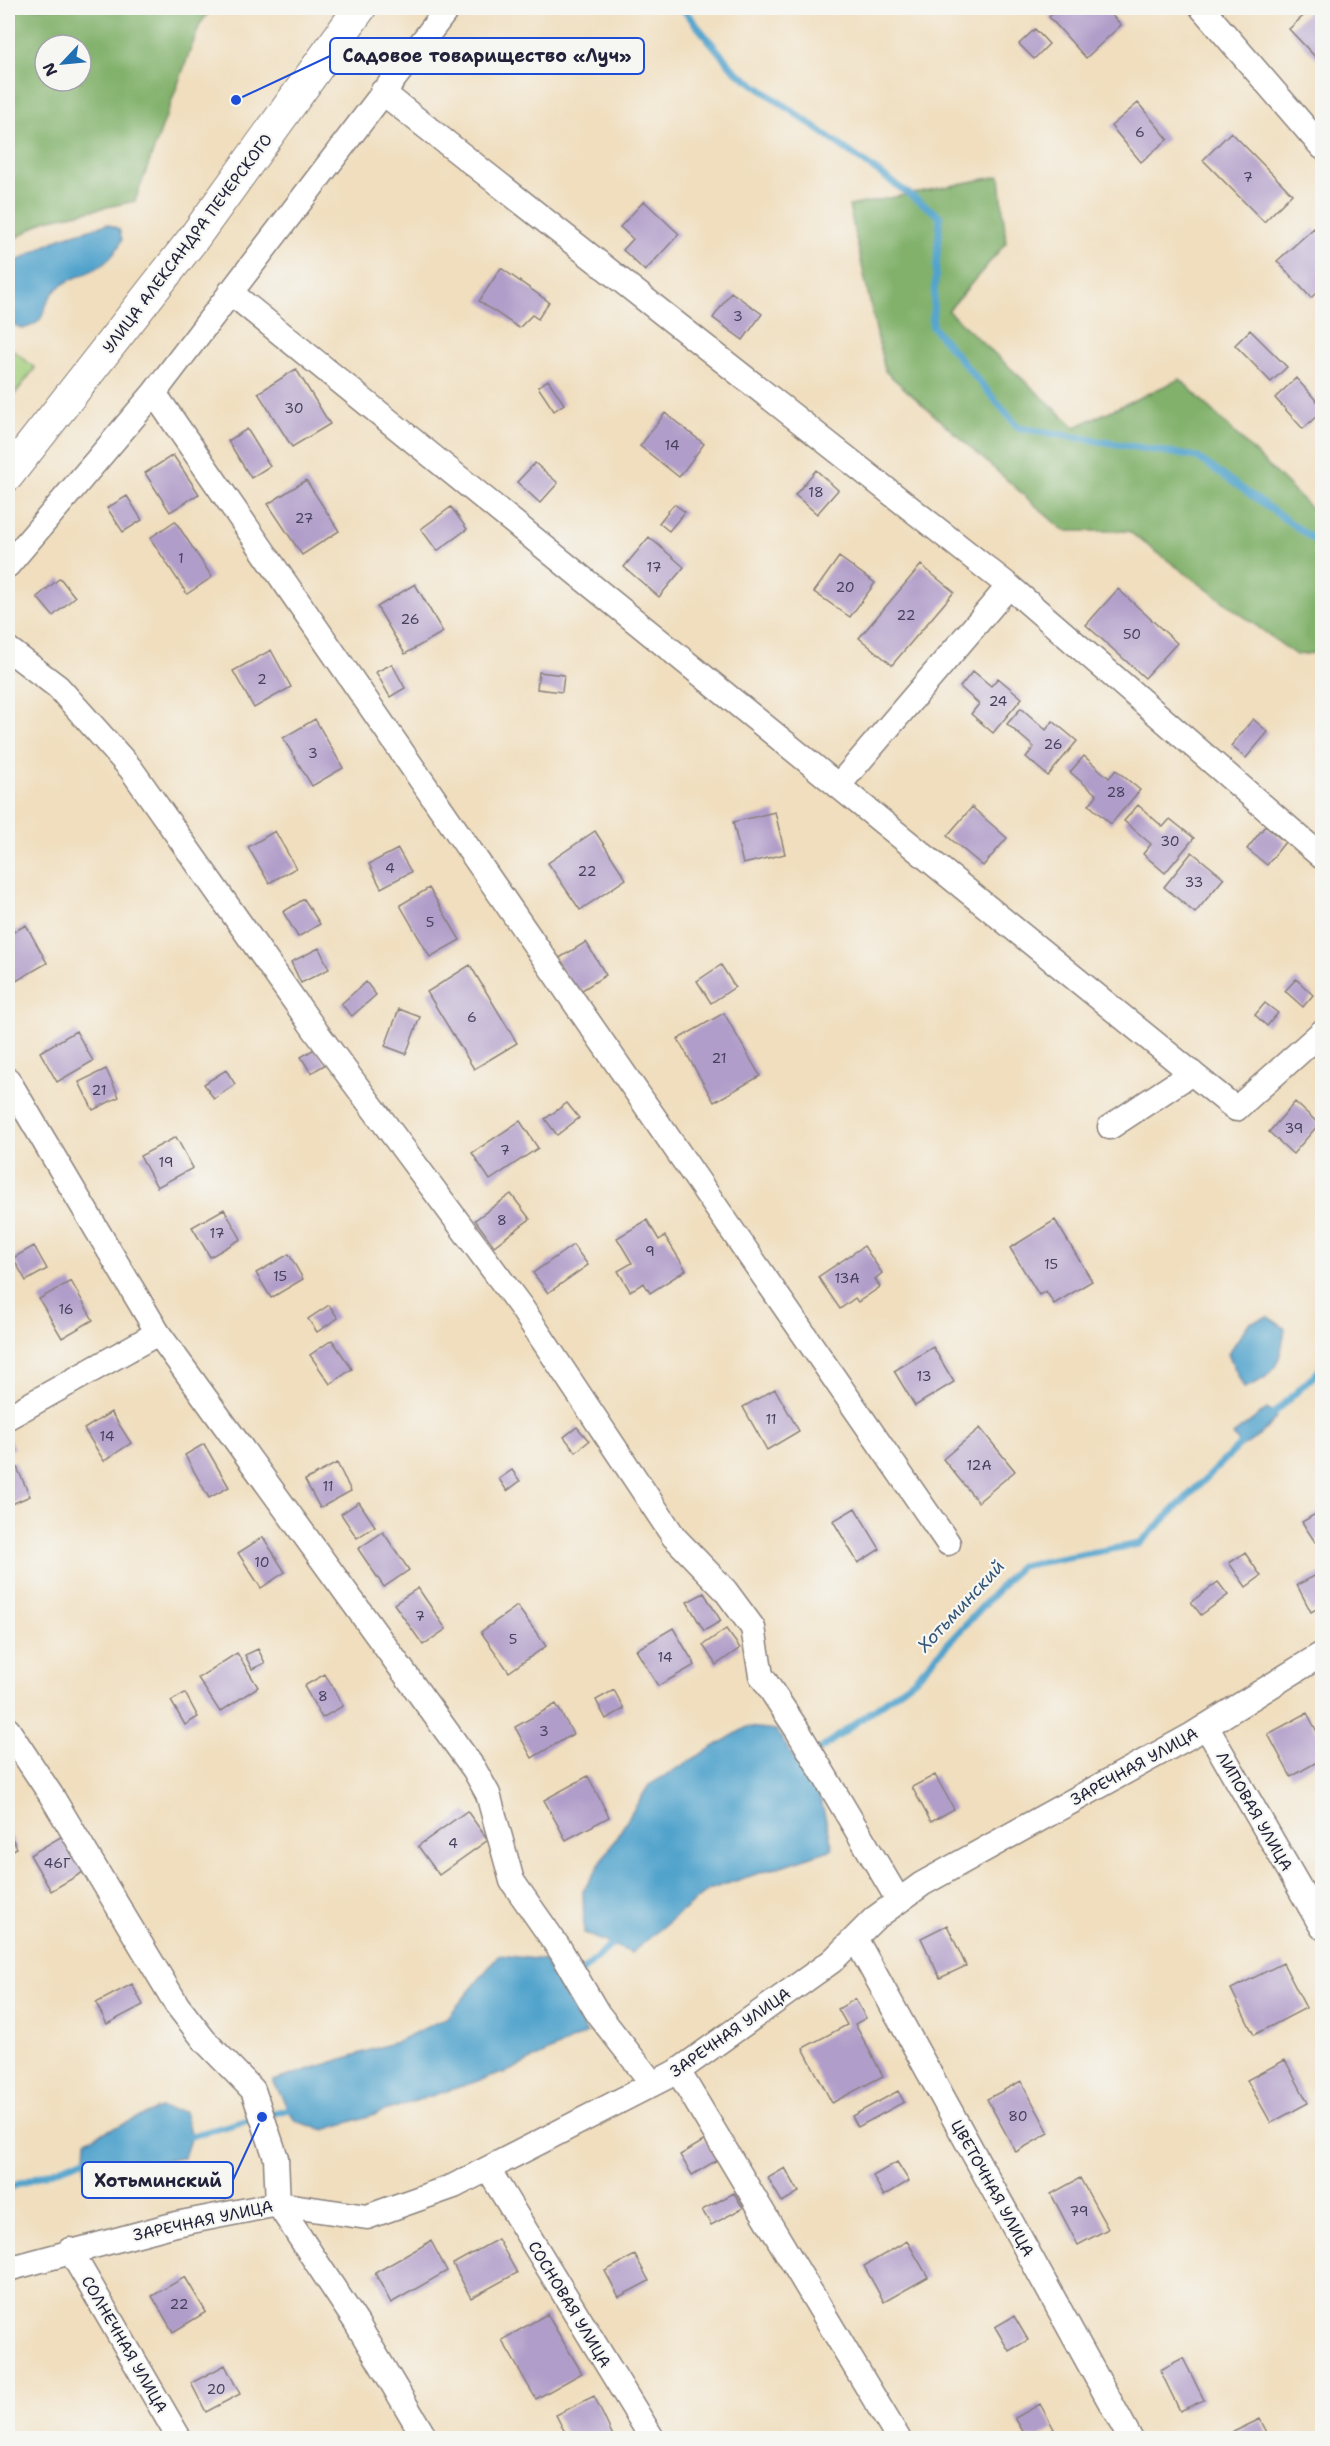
<svg xmlns="http://www.w3.org/2000/svg" width="1330" height="2446" font-family="'Shantell Sans',sans-serif">
<style>
.green{fill:#a2ce7b;stroke:#62785b;stroke-width:1.5}
.forest{fill:#81b16b;stroke:#526a53;stroke-width:1.5;fill-rule:evenodd}
.water{fill:#51a3cc;stroke:#3a6284;stroke-width:1.5}
.lines{fill:none;stroke-linecap:round;stroke-linejoin:round}
.stream{stroke:#51a3cc;stroke-width:7}
.building{fill:#b19dc9}
.minor-casing{stroke:#89807c;stroke-width:27}
.major-casing{stroke:#89807c;stroke-width:34}
.minor{stroke:#fff;stroke-width:24}
.major{stroke:#fff;stroke-width:32}
.labels{text-anchor:middle;stroke-width:4.5;stroke-linejoin:round;paint-order:stroke}
.number-label{font-size:14px;fill:#46415e}
.street-label{font-size:16px;fill:#22223b;stroke:#f6f6f2}
.water-label{font-size:18px;font-style:italic;fill:#355675;stroke:#f6f6f2}
.leader{fill:none;stroke:#1d4ed8;stroke-width:2}
.callout-dot{fill:#1d4ed8;stroke:#f6f6f2;stroke-width:2}
.callout{fill:#f6f6f2;stroke:#1d4ed8;stroke-width:2}
.callout-label{font-size:18px;text-anchor:middle;font-weight:bold;fill:#22223b}
</style>
<rect width="100%" height="100%" fill="#f6f6f2"/>
<filter id="ink" filterUnits="userSpaceOnUse"><feTurbulence type="fractalNoise" baseFrequency=".0167" numOctaves="2"/><feDisplacementMap in="SourceGraphic" scale="12" xChannelSelector="R" yChannelSelector="G"/><feConvolveMatrix kernelMatrix="1 2 1 2 8 2 1 2 1" color-interpolation-filters="sRGB"/></filter>
<filter id="wash" filterUnits="userSpaceOnUse"><feTurbulence type="fractalNoise" baseFrequency=".008" numOctaves="4" result="noise"/><feDisplacementMap in="SourceGraphic" scale="24" xChannelSelector="R" yChannelSelector="G"/><feGaussianBlur stdDeviation="1.35" result="paint"/><feColorMatrix in="noise" values="0 0 0 0 0 0 0 0 0 0 0 0 0 0 0 0 0 1.4 0 .05"/><feComposite in="paint" operator="in"/></filter>
<g filter="url(#wash)">
<rect width="100%" height="100%" fill="#f0debe"/>
<path class="green" d="M8 346 35 368 8 403Z"/>
<path class="forest" d="M8 8H212L200 24 135 201 46 220 8 243ZM45 45H81V81H45Z
M1000 176 1006 243 948 311 1075 427 1180 379 1322 519V652L1296 655 1128 531H1064L885 371 849 206Z"/>
<path class="water" d="M107 224 119 229 122 240C105 278 73 270 53 293 39 310 50 322 22 329L8 321V266L60 238Z
M1268 1317 1285 1328C1280 1361 1278 1376 1244 1388L1228 1354 1249 1323Z
M1267 1409 1277 1417 1259 1436 1242 1447 1233 1435Z
M747 1727 776 1730 821 1800 833 1849 708 1890 631 1953 584 1933 583 1891 649 1785Z
M499 1955 544 1960 587 2033 509 2071 325 2130 295 2121 273 2081 396 2042 448 2017Z
M160 2108 184 2112 191 2136 184 2157 84 2178 86 2140Z"/>
<g class="lines">
<path class="stream" d="M682 8 734 70 940 216 932 326 1019 428 1197 457 1322 545
M1268 1419 1322 1368
M799 1765 914 1680 1020 1566 1139 1544 1246 1439
M562 1990 611 1945
M191 2136 289 2109
M8 2188 85 2159"/>
</g>
<g id="blocks">
<path class="building" d="M1059 8H1105L1121 25 1086 58 1049 17Z
M1312 8H1322V64L1289 29Z
M1035 29 1049 44 1034 59 1019 44Z
M1138 103 1168 139 1141 162 1111 126Z
M1231 132 1292 194 1264 222 1203 160Z
M644 201 679 234 645 271 623 250 633 239 620 227Z
M1314 228 1322 237V287L1311 298 1277 261Z
M501 268 549 302 538 319 532 315 519 328 479 301Z
M731 292 762 314 743 340 713 318Z
M1250 330 1287 367 1271 382 1235 345Z
M296 369 330 424 292 447 258 393Z
M1296 378 1322 407V411L1303 429 1275 398Z
M548 380 564 404 554 411 538 387Z
M665 413 704 444 679 477 640 446Z
M247 429 270 466 251 478 228 441Z
M173 455 199 494 170 512 145 473Z
M535 463 558 483 540 503 517 482Z
M816 470 838 490 817 514 795 495Z
M306 480 339 531 302 555 268 504Z
M127 496 142 520 123 532 107 508Z
M674 504 685 512 669 531 659 523Z
M451 507 467 529 437 551 421 529Z
M175 521 212 577 187 594 150 538Z
M649 537 684 567 659 597 624 567Z
M839 557 875 583 850 617 814 592Z
M921 565 954 592 892 665 859 638Z
M60 578 75 597 53 616 37 597Z
M415 584 443 632 405 654 377 607Z
M1118 589 1177 643 1145 678 1086 625Z
M271 650 291 687 254 708 233 671Z
M392 664 405 688 390 697 376 672Z
M973 671 991 686 998 678 1022 698 993 733 971 714 979 704 960 687Z
M539 672 564 675 562 692 537 689Z
M1021 708 1046 730 1053 721 1077 741 1048 776 1026 757 1034 747 1007 724Z
M315 719 343 768 312 786 283 738Z
M1253 719 1268 732 1246 758 1231 746Z
M1084 756 1109 778 1116 770 1140 790 1111 824 1089 805 1097 795 1070 772Z
M1138 805 1163 827 1170 819 1194 838 1165 873 1143 854 1151 844 1124 821Z
M972 807 1007 838 983 866 947 836Z
M775 812 785 854 743 864 733 822Z
M1265 826 1285 842 1267 865 1247 849Z
M275 831 296 868 269 883 248 847Z
M595 831 626 879 580 910 548 863Z
M398 849 411 872 381 888 369 864Z
M1192 852 1224 878 1195 913 1164 887Z
M429 888 460 940 430 957 400 905Z
M304 899 320 924 298 937 283 912Z
M26 925 47 963 11 984 8 978V935Z
M586 942 606 975 576 994 556 960Z
M319 948 329 969 301 983 291 962Z
M470 965 517 1043 474 1069 427 992Z
M721 965 735 987 711 1003 697 981Z
M1296 979 1313 995 1303 1007 1285 991Z
M366 982 376 995 352 1016 341 1004Z
M1265 1003 1278 1013 1267 1026 1255 1015Z
M399 1009 420 1017 406 1054 385 1046Z
M724 1013 760 1076 714 1102 678 1039Z
M76 1031 93 1061 57 1082 40 1052Z
M316 1048 326 1064 311 1073 301 1057Z
M106 1069 119 1097 93 1110 79 1082Z
M226 1070 235 1084 214 1099 204 1084Z
M1295 1102 1319 1124 1293 1154 1269 1132Z
M567 1103 579 1118 557 1135 545 1119Z
M520 1121 538 1148 490 1180 472 1153Z
M176 1137 193 1168 157 1187 140 1156Z
M511 1194 530 1219 494 1246 475 1220Z
M224 1209 241 1239 210 1257 192 1227Z
M647 1220 659 1240 665 1236 686 1270 650 1293 644 1283 630 1291 618 1271 632 1263 617 1238Z
M1055 1220 1092 1281 1054 1304 1046 1291 1039 1295 1010 1248Z
M573 1245 588 1265 548 1293 533 1273Z
M34 1246 47 1269 26 1281 13 1258Z
M864 1246 882 1273 875 1279 880 1287 858 1302 855 1298 840 1309 818 1277Z
M289 1254 303 1279 271 1298 256 1273Z
M71 1281 93 1320 62 1338 39 1299Z
M329 1305 338 1318 317 1332 308 1319Z
M332 1340 352 1369 330 1384 310 1355Z
M933 1347 954 1382 915 1406 894 1371Z
M775 1389 799 1431 767 1450 743 1407Z
M111 1412 131 1443 104 1461 84 1429Z
M577 1427 589 1441 576 1452 564 1437Z
M980 1428 1015 1471 978 1502 943 1459Z
M8 1437 14 1448 8 1452Z
M204 1444 229 1487 209 1498 185 1455Z
M14 1461 30 1496 12 1504 8 1494V1464Z
M337 1463 351 1491 320 1508 305 1480Z
M512 1470 520 1481 507 1491 499 1479Z
M359 1502 375 1526 357 1538 341 1514Z
M855 1508 880 1549 858 1563 833 1521Z
M1322 1510V1537L1315 1542 1302 1522Z
M383 1532 409 1570 384 1587 358 1549Z
M263 1537 285 1572 261 1588 238 1553Z
M1245 1553 1261 1576 1246 1587 1229 1563Z
M1322 1572V1606L1311 1612 1297 1585Z
M1218 1582 1228 1595 1201 1615 1191 1602Z
M418 1588 446 1629 423 1645 394 1604Z
M704 1593 721 1621 704 1631 687 1602Z
M517 1606 546 1646 509 1672 481 1632Z
M673 1628 695 1665 658 1686 636 1650Z
M726 1629 740 1648 716 1665 703 1645Z
M258 1649 265 1663 252 1669 245 1655Z
M237 1653 258 1687 220 1712 198 1678Z
M325 1674 343 1706 322 1718 304 1686Z
M614 1690 624 1709 606 1719 596 1700Z
M185 1693 198 1717 185 1725 171 1701Z
M556 1704 573 1734 532 1758 515 1727Z
M1307 1713 1322 1741V1759L1291 1777 1268 1734Z
M935 1775 954 1809 931 1822 912 1787Z
M588 1776 609 1817 566 1840 544 1800Z
M467 1811 488 1840 439 1875 418 1846Z
M8 1831 17 1848 8 1853Z
M64 1835 85 1871 51 1891 30 1855Z
M947 1925 966 1966 940 1978 921 1938Z
M1283 1963 1306 2008 1254 2035 1231 1989Z
M132 1984 143 2005 107 2024 96 2003Z
M855 1999 866 2018 855 2024 883 2076 832 2103 803 2048 847 2025 838 2009Z
M1285 2060 1308 2103 1271 2123 1247 2080Z
M1021 2081 1049 2133 1016 2152 987 2099Z
M898 2091 904 2102 858 2127 852 2116Z
M705 2140 717 2160 692 2175 680 2155Z
M897 2162 909 2181 884 2196 873 2176Z
M785 2168 799 2192 782 2202 768 2178Z
M1080 2178 1108 2229 1078 2245 1051 2194Z
M734 2193 743 2208 711 2225 702 2210Z
M498 2239 517 2273 471 2298 453 2264Z
M431 2241 447 2271 391 2303 375 2273Z
M907 2241 928 2277 884 2302 864 2266Z
M635 2255 649 2281 619 2297 605 2271Z
M185 2277 206 2312 173 2332 152 2296Z
M547 2314 582 2373 536 2399 502 2340Z
M1014 2316 1028 2340 1009 2351 995 2327Z
M1183 2358 1204 2400 1180 2411 1160 2370Z
M225 2365 240 2394 206 2412 191 2383Z
M594 2396 614 2438H568L556 2415Z
M1040 2404 1054 2429 1038 2438H1027L1015 2418Z
M1260 2419 1270 2438H1221Z"/>
</g>
</g>
<g filter="url(#ink)">
<use href="#blocks" fill-opacity="0" stroke="#89807c" stroke-width="1.5"/>
<g class="lines">
<g class="minor-casing">
<path id="minor" d="M1202 8 1322 147
M382 92 1009 586 1322 857
M230 292 1236 1109 1322 1032
M154 393 948 1543
M8 565 154 393 448 8
M8 649 58 687 131 769 315 1030 521 1307 674 1537 725 1590 753 1628 761 1675 798 1731 899 1901
M838 786 1009 586
M8 1080 158 1333 474 1769 488 1794 512 1881 561 1951 598 2014 653 2084
M1110 1127 1192 1073
M8 1417 158 1333
M1206 1726 1322 1927
M8 1730 51 1795 177 2005 205 2041 253 2090 276 2158 278 2204 356 2322 425 2438
M855 1938 1130 2438
M678 2071 898 2438
M488 2169 652 2438
M70 2250 179 2438
M8 2269 176 2224 278 2204 367 2217 454 2186 678 2071 832 1961 874 1919 922 1884 1192 1735 1322 1654"/>
</g>
<g class="major-casing">
<path id="major" d="M8 475 193 239 360 8"/>
</g>
<use href="#minor" class="minor"/>
<use href="#major" class="major"/>
</g>
</g>
<g class="labels">
<g class="number-label">
<text x="1140" y="137">6</text>
<text x="1248" y="182">7</text>
<text x="738" y="321">3</text>
<text x="294" y="413">30</text>
<text x="672" y="450">14</text>
<text x="816" y="497">18</text>
<text x="304" y="523">27</text>
<text x="181" y="563">1</text>
<text x="654" y="572">17</text>
<text x="845" y="592">20</text>
<text x="906" y="620">22</text>
<text x="410" y="624">26</text>
<text x="1132" y="639">50</text>
<text x="262" y="684">2</text>
<text x="998" y="706">24</text>
<text x="1053" y="749">26</text>
<text x="313" y="758">3</text>
<text x="1116" y="797">28</text>
<text x="1170" y="846">30</text>
<text x="390" y="873">4</text>
<text x="587" y="876">22</text>
<text x="1194" y="887">33</text>
<text x="430" y="927">5</text>
<text x="472" y="1022">6</text>
<text x="719" y="1063">21</text>
<text x="99" y="1095">21</text>
<text x="1294" y="1133">39</text>
<text x="505" y="1155">7</text>
<text x="166" y="1167">19</text>
<text x="502" y="1225">8</text>
<text x="217" y="1238">17</text>
<text x="650" y="1256">9</text>
<text x="1051" y="1269">15</text>
<text x="280" y="1281">15</text>
<text x="847" y="1283">13А</text>
<text x="66" y="1314">16</text>
<text x="924" y="1381">13</text>
<text x="771" y="1424">11</text>
<text x="107" y="1441">14</text>
<text x="979" y="1470">12А</text>
<text x="328" y="1491">11</text>
<text x="262" y="1567">10</text>
<text x="420" y="1621">7</text>
<text x="513" y="1644">5</text>
<text x="665" y="1662">14</text>
<text x="323" y="1701">8</text>
<text x="544" y="1736">3</text>
<text x="453" y="1848">4</text>
<text x="57" y="1868">46Г</text>
<text x="1018" y="2121">80</text>
<text x="1079" y="2216">79</text>
<text x="179" y="2309">22</text>
<text x="216" y="2394">20</text>
</g>
<g class="street-label">
<text transform="translate(187 243) rotate(-53)" y="6">УЛИЦА АЛЕКСАНДРА ПЕЧЕРСКОГО</text>
<text transform="translate(1134 1766) rotate(-29)" y="6">ЗАРЕЧНАЯ УЛИЦА</text>
<text transform="translate(1255 1811) rotate(60)" y="6">ЛИПОВАЯ УЛИЦА</text>
<text transform="translate(730 2032) rotate(-35)" y="6">ЗАРЕЧНАЯ УЛИЦА</text>
<text transform="translate(993 2188) rotate(61)" y="6">ЦВЕТОЧНАЯ УЛИЦА</text>
<text transform="translate(203 2220) rotate(-12)" y="6">ЗАРЕЧНАЯ УЛИЦА</text>
<text transform="translate(570 2304) rotate(59)" y="6">СОСНОВАЯ УЛИЦА</text>
<text transform="translate(125 2344) rotate(60)" y="6">СОЛНЕЧНАЯ УЛИЦА</text>
</g>
<g class="water-label">
<text transform="translate(961 1606) rotate(-47)" y="6">Хотьминский</text>
</g>
</g>
<path class="leader" d="M236 100L330 56M262 2117L233 2180"/>
<g class="callout-dot">
<circle cx="236" cy="100" r="6"/>
<circle cx="262" cy="2117" r="6"/>
</g>
<g class="callout">
<rect x="330" y="38" width="314" height="36" rx="6"/>
<rect x="82" y="2162" width="151" height="36" rx="6"/>
</g>
<g class="callout-label">
<text x="487" y="62">Садовое товарищество «Луч»</text>
<text x="158" y="2187">Хотьминский</text>
</g>
<rect width="1330" height="2446" fill="none" stroke="#f6f6f2" stroke-width="30"/>
<g transform="translate(63 63) rotate(244)"><circle r="28" fill="#f6f6f2" stroke="#a1a1a9" stroke-width="1.5"/>
<path d="M0-4.5L10 22L0 15L-10 22Z" fill="#1f6fb2"/>
<text y="-9" font-size="16" font-weight="bold" text-anchor="middle" fill="#22223b">N</text>
</g>
</svg>
